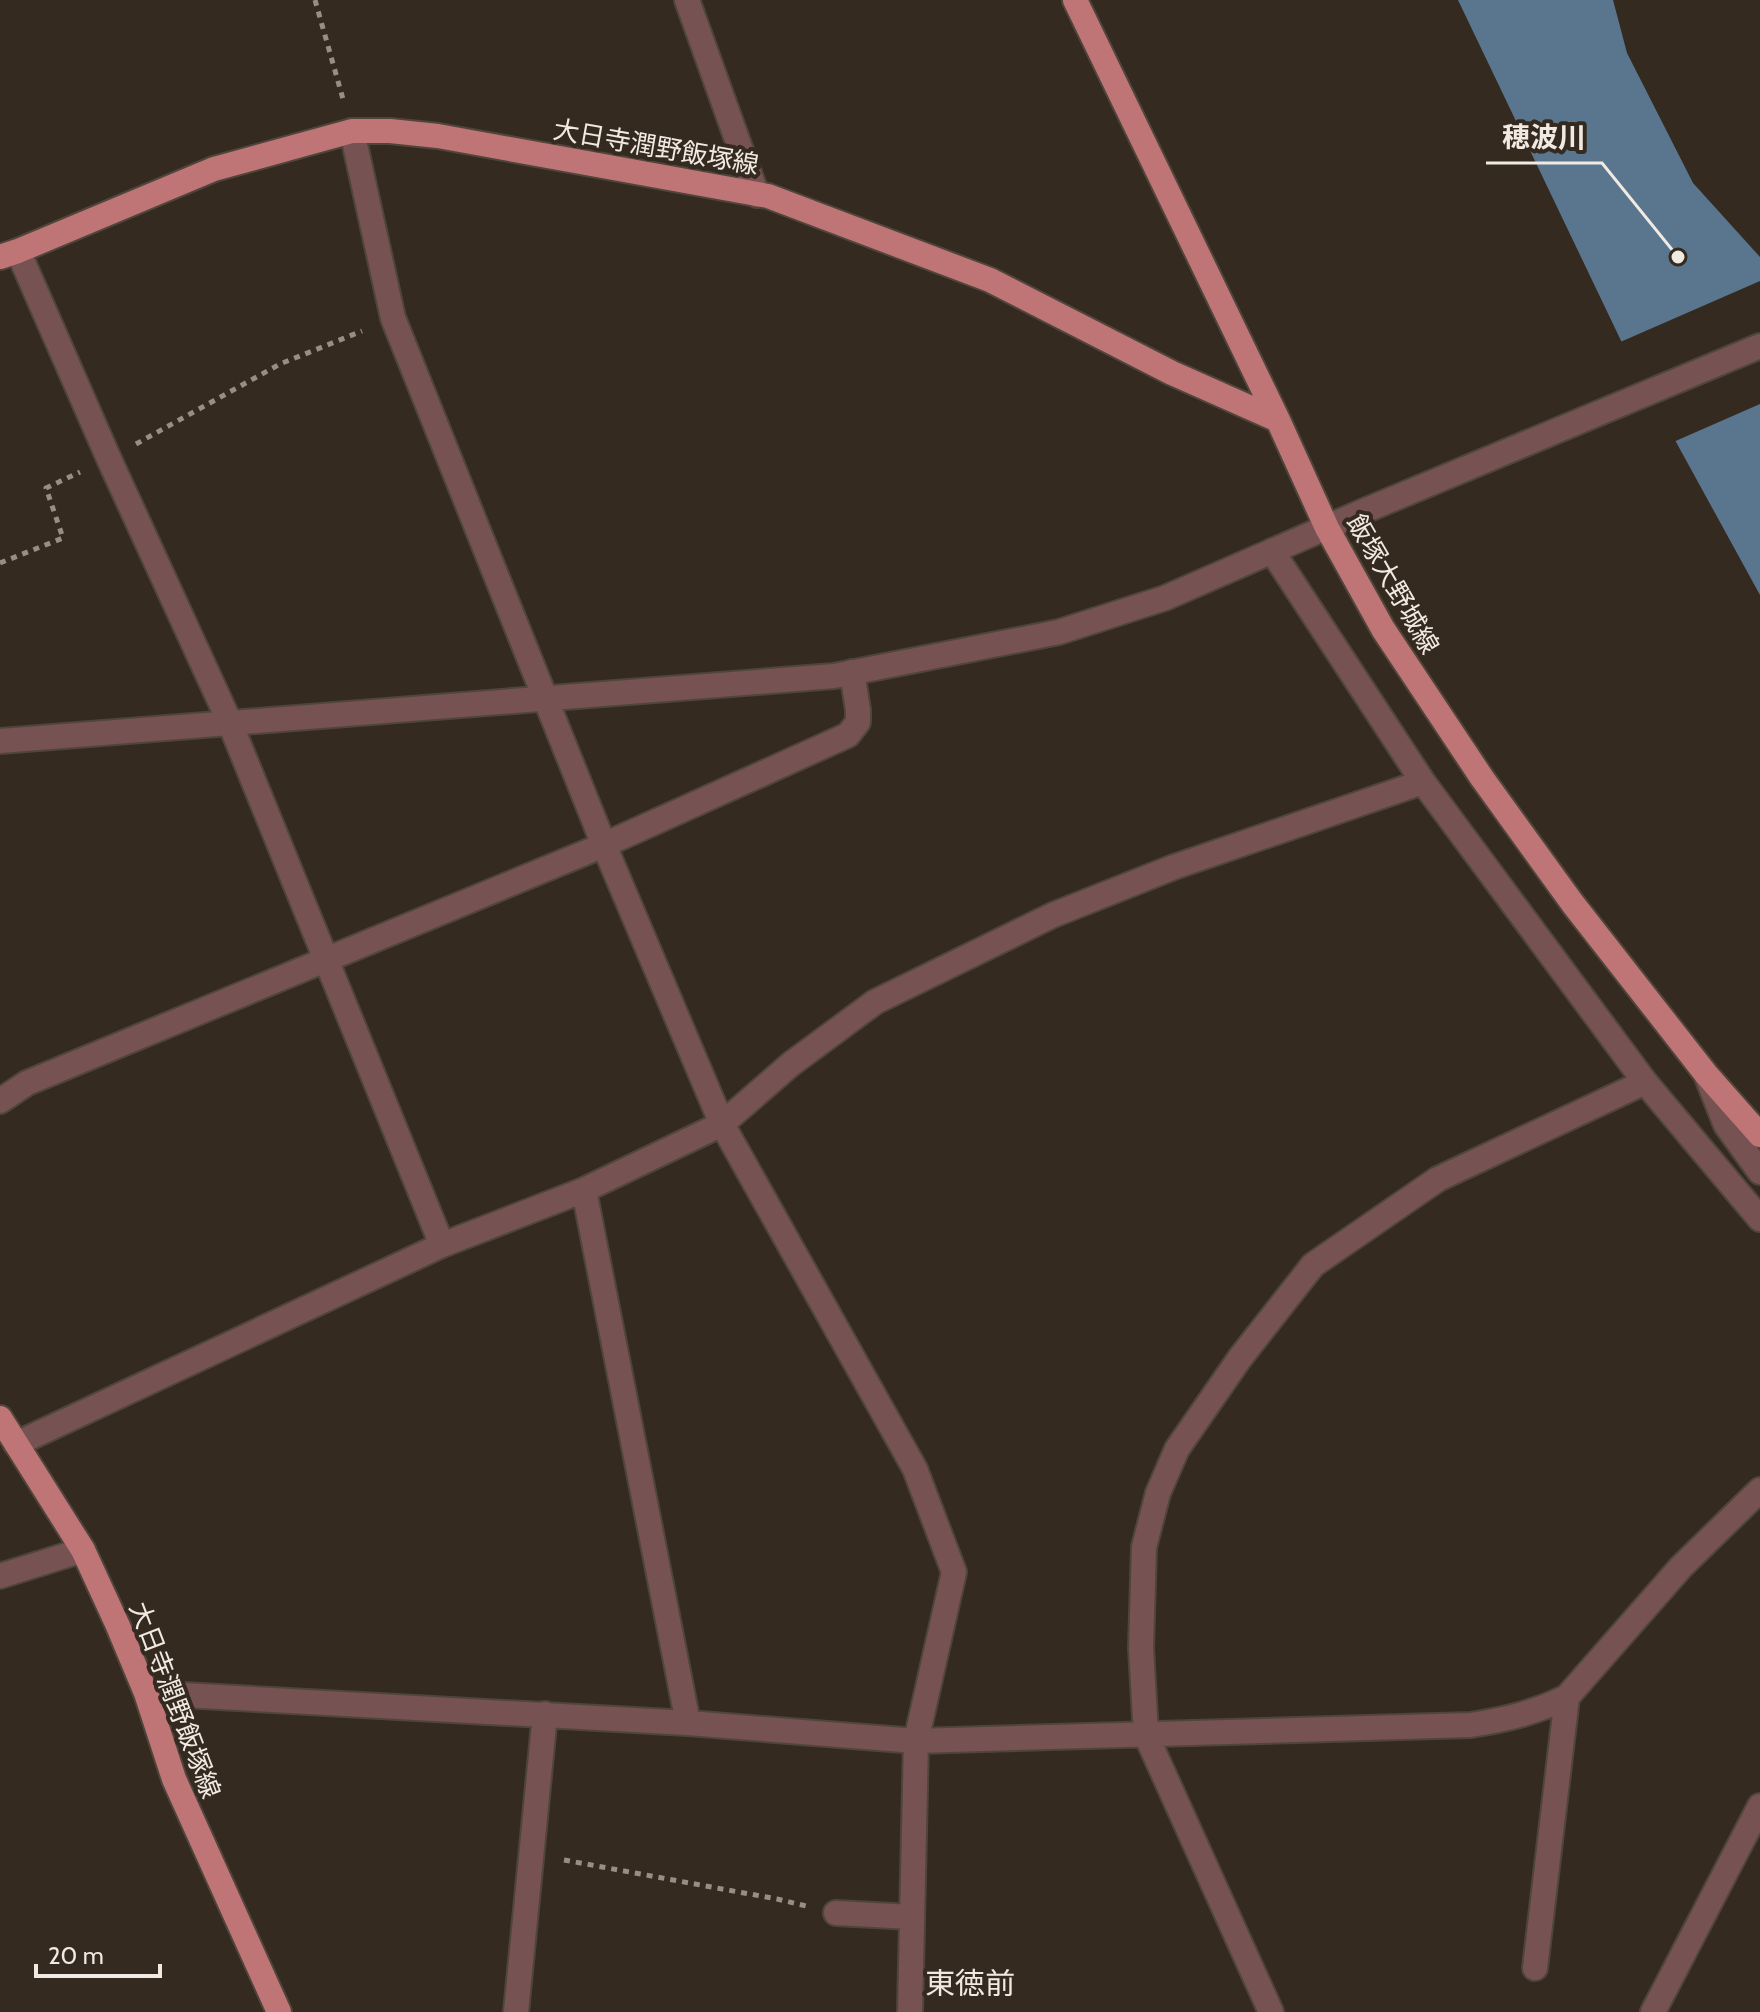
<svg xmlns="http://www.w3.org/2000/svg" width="1760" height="2012" font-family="Cabin,'Noto Sans JP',sans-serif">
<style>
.water{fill:#59768e}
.pier{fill:#352a20}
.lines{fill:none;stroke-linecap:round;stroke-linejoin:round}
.minor-casing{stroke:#4f453b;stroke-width:28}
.tertiary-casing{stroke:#4f453b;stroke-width:28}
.primary-casing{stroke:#4f453b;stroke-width:28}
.path{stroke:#978e85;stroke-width:5;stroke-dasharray:6 6;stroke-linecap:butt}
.minor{stroke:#775252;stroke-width:24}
.tertiary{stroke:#775252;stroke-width:24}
.primary{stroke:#bf7575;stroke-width:24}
.labels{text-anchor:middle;stroke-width:8;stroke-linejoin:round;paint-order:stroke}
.street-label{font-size:26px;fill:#f1eae3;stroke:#352a20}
.quarter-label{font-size:30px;fill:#f1eae3;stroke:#352a20}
.leader{fill:none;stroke:#f1eae3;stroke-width:3}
.callout-dot{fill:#f1eae3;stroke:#352a20;stroke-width:3}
.callout-label{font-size:28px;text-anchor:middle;font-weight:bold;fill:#f1eae3;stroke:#352a20;stroke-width:8;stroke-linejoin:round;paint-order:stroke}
</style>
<rect width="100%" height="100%" fill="#352a20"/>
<path class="water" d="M1458 0H1613L1627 53 1693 183 1760 257V595L1625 349Z"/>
<path class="pier" d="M1760 281V404L1671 443 1618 343Z"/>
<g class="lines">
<g class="minor-casing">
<path id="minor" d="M687 0 757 195
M352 131 393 318 604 845 722 1124 915 1469 954 1572 916 1741 910 2012
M18 251 109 459 230 723 442 1245
M1272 551 1423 782 1645 1082 1760 1219
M1707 1077 1726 1125 1760 1172
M0 1101 27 1083 604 845 848 735 858 722V710L852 672
M584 1190 688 1723
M16 1444 442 1245 584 1190 722 1124 791 1064 875 1002 1053 915 1174 867 1423 782
M0 1576 83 1550
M146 1693 688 1723 916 1741 1471 1725C1508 1719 1534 1713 1567 1697L1681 1567 1760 1490
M836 1913 912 1917
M1535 1968 1567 1697
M516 2012 545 1714
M1271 2012 1146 1735 1141 1648 1144 1547 1158 1493 1177 1449 1240 1358 1313 1265 1438 1179 1645 1082
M1653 2012 1760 1806"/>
</g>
<g class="tertiary-casing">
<path id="tertiary" d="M0 741 834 676 1059 632 1165 598 1364 511 1760 346"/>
</g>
<g class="primary-casing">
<path id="primary" d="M1075 0 1278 420 1327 528 1383 629 1482 778 1573 904 1706 1074 1760 1135
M0 257 18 251 214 169 352 131H390L438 136 768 196 990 280 1172 373 1278 420
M0 1418 83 1550 118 1626 146 1693 174 1779 279 2012"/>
</g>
<path class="path" d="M315 0 343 99
M136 444 280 364 362 331
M0 563 63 538 46 488 80 472
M564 1860 777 1899 806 1906"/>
<use href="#minor" class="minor"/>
<use href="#tertiary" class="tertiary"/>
<use href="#primary" class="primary"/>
</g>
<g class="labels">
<g class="street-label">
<text transform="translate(656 147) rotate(10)" y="9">大日寺潤野飯塚線</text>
<text transform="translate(1393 584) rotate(60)" y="9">飯塚大野城線</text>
<text transform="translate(175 1700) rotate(69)" y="9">大日寺潤野飯塚線</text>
</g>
<g class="quarter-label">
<text x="970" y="1994">東徳前</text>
</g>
</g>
<path class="leader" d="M1678 257L1602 163H1486"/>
<circle class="callout-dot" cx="1678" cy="257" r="8"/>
<g class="callout-label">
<text x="1544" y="147">穂波川</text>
</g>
<path d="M36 1964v12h124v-12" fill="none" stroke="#f1eae3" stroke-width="4"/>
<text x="48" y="1964" font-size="24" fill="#f1eae3" stroke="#352a20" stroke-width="6" paint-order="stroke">20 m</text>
</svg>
